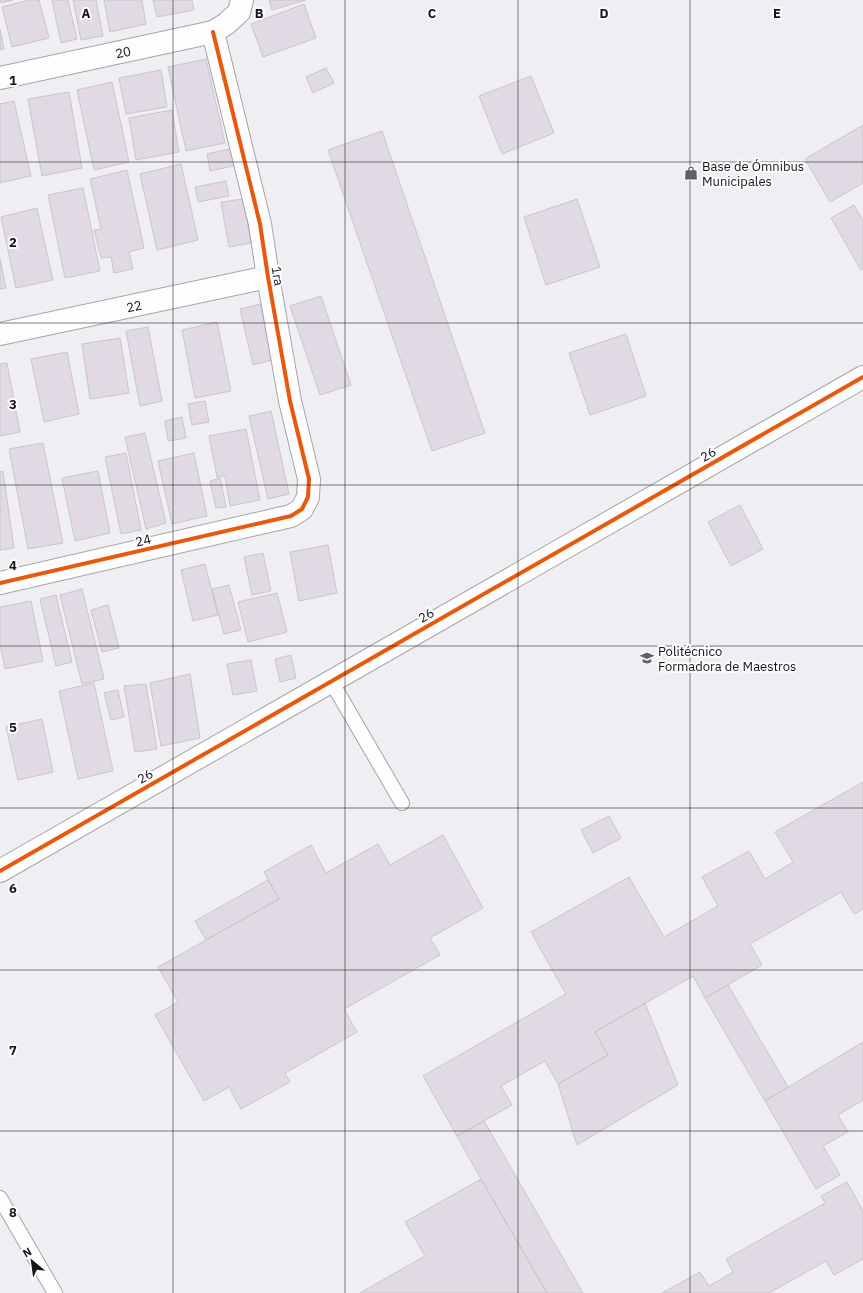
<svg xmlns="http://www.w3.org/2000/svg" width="863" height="1293" font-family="'IBM Plex Sans',sans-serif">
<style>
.building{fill:#e1d9e3;stroke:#c7c7c9}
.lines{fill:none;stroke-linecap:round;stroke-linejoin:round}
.service-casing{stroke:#a5a5a7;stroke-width:16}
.minor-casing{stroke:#a5a5a7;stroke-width:24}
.service{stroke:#fdfdfd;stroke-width:14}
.minor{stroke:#fdfdfd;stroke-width:22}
.cycleway-casing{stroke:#fcfcfe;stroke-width:6}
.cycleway{stroke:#e8590c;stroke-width:4}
.grid{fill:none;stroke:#151517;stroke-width:1;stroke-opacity:0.55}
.labels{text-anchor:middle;stroke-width:4;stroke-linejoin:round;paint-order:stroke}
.street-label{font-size:13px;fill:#151517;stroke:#fcfcfe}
.poi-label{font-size:13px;fill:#151517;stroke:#fcfcfe;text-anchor:start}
.grid-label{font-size:13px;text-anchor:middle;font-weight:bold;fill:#151517;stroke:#fcfcfe;stroke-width:4;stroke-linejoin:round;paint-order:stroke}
</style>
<rect width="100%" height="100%" fill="#efeff3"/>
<path class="building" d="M0 0H13L1 3Z
M29 0H39L49 38 12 47 2 7Z
M52 0H68L77 39 61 43Z
M73 0H96L103 36 81 40Z
M104 0H142L146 24 110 32Z
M153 0H192L194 10 157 17Z
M269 0H306L272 10Z
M304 4 316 38 263 57 251 24Z
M0 29 4 49 0 50Z
M206 59 225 143 186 151 168 67Z
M326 68 334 83 313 93 306 77Z
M161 70 167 107 126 114 119 78Z
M531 76 554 133 502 154 479 96Z
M112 82 129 162 94 170 77 90Z
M69 92 82 168 42 176 28 99Z
M14 101 31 176 0 183V104Z
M172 110 179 152 136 160 129 118Z
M863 125V183L830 202 805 159Z
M382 131 485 433 432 451 328 150Z
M234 148 238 165 210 171 207 154Z
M181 164 198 240 157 250 140 174Z
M127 170 144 248 129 252 133 269 114 273 111 257 101 258 94 230 101 229 90 179Z
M226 181 229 196 198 202 195 187Z
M83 188 100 271 65 278 48 195Z
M243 199 251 243 229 247 221 202Z
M577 199 600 267 546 285 524 217Z
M854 205 863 221V269L861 270 831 218Z
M37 208 53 280 16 288 1 217Z
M0 259 6 288 0 289Z
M321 296 351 385 320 395 290 306Z
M260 304 273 360 253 365 240 309Z
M217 322 231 391 195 398 182 330Z
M148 327 162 401 140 406 126 331Z
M626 334 646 396 590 415 569 353Z
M120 338 129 393 90 399 82 344Z
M67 352 79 414 44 422 31 359Z
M7 363 20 432 0 436V364Z
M205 401 209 422 192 425 188 404Z
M271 411 289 494 268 499 249 416Z
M182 417 186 438 168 441 165 421Z
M246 429 260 500 230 506 225 476 217 477 209 436Z
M145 433 166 523 146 529 125 437Z
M43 443 63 543 28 549 9 449Z
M126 453 141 530 121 534 105 457Z
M194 453 207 516 172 524 158 461Z
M3 471 14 548 0 550V472Z
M98 471 110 533 75 541 62 478Z
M220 478 226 507 216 508 210 481Z
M740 505 763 549 731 566 708 522Z
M328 545 337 593 299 601 290 552Z
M263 553 271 591 252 595 244 557Z
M205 564 218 615 193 621 181 570Z
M229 585 241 630 224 634 212 589Z
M82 589 104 679 82 684 60 595Z
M277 593 287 632 248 642 238 602Z
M56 595 72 662 56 666 40 599Z
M31 601 43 661 5 669 0 644V607Z
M108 605 119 648 102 652 91 610Z
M291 655 296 678 280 682 275 659Z
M251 660 257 691 233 695 227 664Z
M190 674 200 738 161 746 150 683Z
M94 683 113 771 78 779 59 691Z
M146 684 157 749 135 752 124 686Z
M118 690 124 717 111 720 104 693Z
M42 719 53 772 18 780 6 727Z
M863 782V909L854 914 841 892 750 944 762 965 705 998 693 976 595 1032 608 1055 558 1084 545 1061 501 1086 512 1105 457 1136 423 1076 566 994 531 932 629 877 664 937 718 906 702 877 749 851 765 879 793 862 775 832Z
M609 816 621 838 593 853 581 830Z
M443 835 483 908 430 938 440 955 344 1009 357 1032 285 1073 290 1082 241 1109 229 1087 204 1101 155 1015 178 1002 158 967 279 899 264 872 311 845 326 873 378 844 390 865Z
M268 880 279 899 206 940 195 921Z
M728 985 788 1087 765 1101 705 998Z
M645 1003 678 1085 577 1145 558 1084 608 1055 595 1032Z
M863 1042V1100L838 1115 848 1132 823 1146 840 1175 816 1189 765 1101Z
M484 1121 583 1293H547L481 1179 457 1136Z
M481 1179 547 1293H360L425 1256 405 1222Z
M847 1182 863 1211V1259L834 1275 826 1261 769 1293H662L700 1272 709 1286 733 1272 726 1259 825 1203 821 1196Z"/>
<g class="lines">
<g class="service-casing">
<path id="service" d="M331 681 402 803
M0 1198 55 1293"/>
</g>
<g class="minor-casing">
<path id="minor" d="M0 78 213 32 226 24 239 12 242 0
M0 334 268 277
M0 583 291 516 302 509 308 497 309 479 290 401 268 277 260 224 213 32
M0 871 863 377"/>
</g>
<use href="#service" class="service"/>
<use href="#minor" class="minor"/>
<g class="cycleway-casing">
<path id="cycleway" d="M0 583 291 516 302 509 308 497 309 479 290 401 268 277 260 224 213 32
M0 871 863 377"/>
</g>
<use href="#cycleway" class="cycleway"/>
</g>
<path class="grid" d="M173 0V1293M345 0V1293M518 0V1293M690 0V1293M0 162H863M0 323H863M0 485H863M0 646H863M0 808H863M0 970H863M0 1131H863"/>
<defs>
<g id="shop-bare" transform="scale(1.08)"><path d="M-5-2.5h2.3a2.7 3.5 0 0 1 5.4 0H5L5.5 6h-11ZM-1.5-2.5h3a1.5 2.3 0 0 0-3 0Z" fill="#616164" stroke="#fcfcfe" stroke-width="2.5" paint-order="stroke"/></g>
<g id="school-bare" transform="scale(1.08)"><path d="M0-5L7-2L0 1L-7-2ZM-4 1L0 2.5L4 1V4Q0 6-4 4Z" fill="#616164" stroke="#fcfcfe" stroke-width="2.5" paint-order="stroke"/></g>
</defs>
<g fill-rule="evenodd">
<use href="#shop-bare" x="691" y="173"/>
<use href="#school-bare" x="647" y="658"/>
</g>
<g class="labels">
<g class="street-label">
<text transform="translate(123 52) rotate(-12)" y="5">20</text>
<text transform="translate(278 276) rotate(80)" y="5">1ra</text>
<text transform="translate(134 306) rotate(-12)" y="5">22</text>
<text transform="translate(708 454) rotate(-30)" y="5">26</text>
<text transform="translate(143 540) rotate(-13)" y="5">24</text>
<text transform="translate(426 615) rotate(-30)" y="5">26</text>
<text transform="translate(145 776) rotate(-30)" y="5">26</text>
</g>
<g class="poi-label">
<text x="702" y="171">Base de Ómnibus<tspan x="702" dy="15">Municipales</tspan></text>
<text x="658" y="656">Politécnico<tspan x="658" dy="15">Formadora de Maestros</tspan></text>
</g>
</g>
<g class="grid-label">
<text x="86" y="18">A</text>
<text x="259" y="18">B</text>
<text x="432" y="18">C</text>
<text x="604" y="18">D</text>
<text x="777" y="18">E</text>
<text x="13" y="85">1</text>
<text x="13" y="247">2</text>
<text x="13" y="409">3</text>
<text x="13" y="570">4</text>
<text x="13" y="732">5</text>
<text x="13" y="893">6</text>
<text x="13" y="1055">7</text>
<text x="13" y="1217">8</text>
</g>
<g transform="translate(32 1261) rotate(331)" stroke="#fcfcfe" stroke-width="3" paint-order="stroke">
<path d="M0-3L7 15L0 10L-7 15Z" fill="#151517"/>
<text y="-6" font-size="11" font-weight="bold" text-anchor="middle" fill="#151517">N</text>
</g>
</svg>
